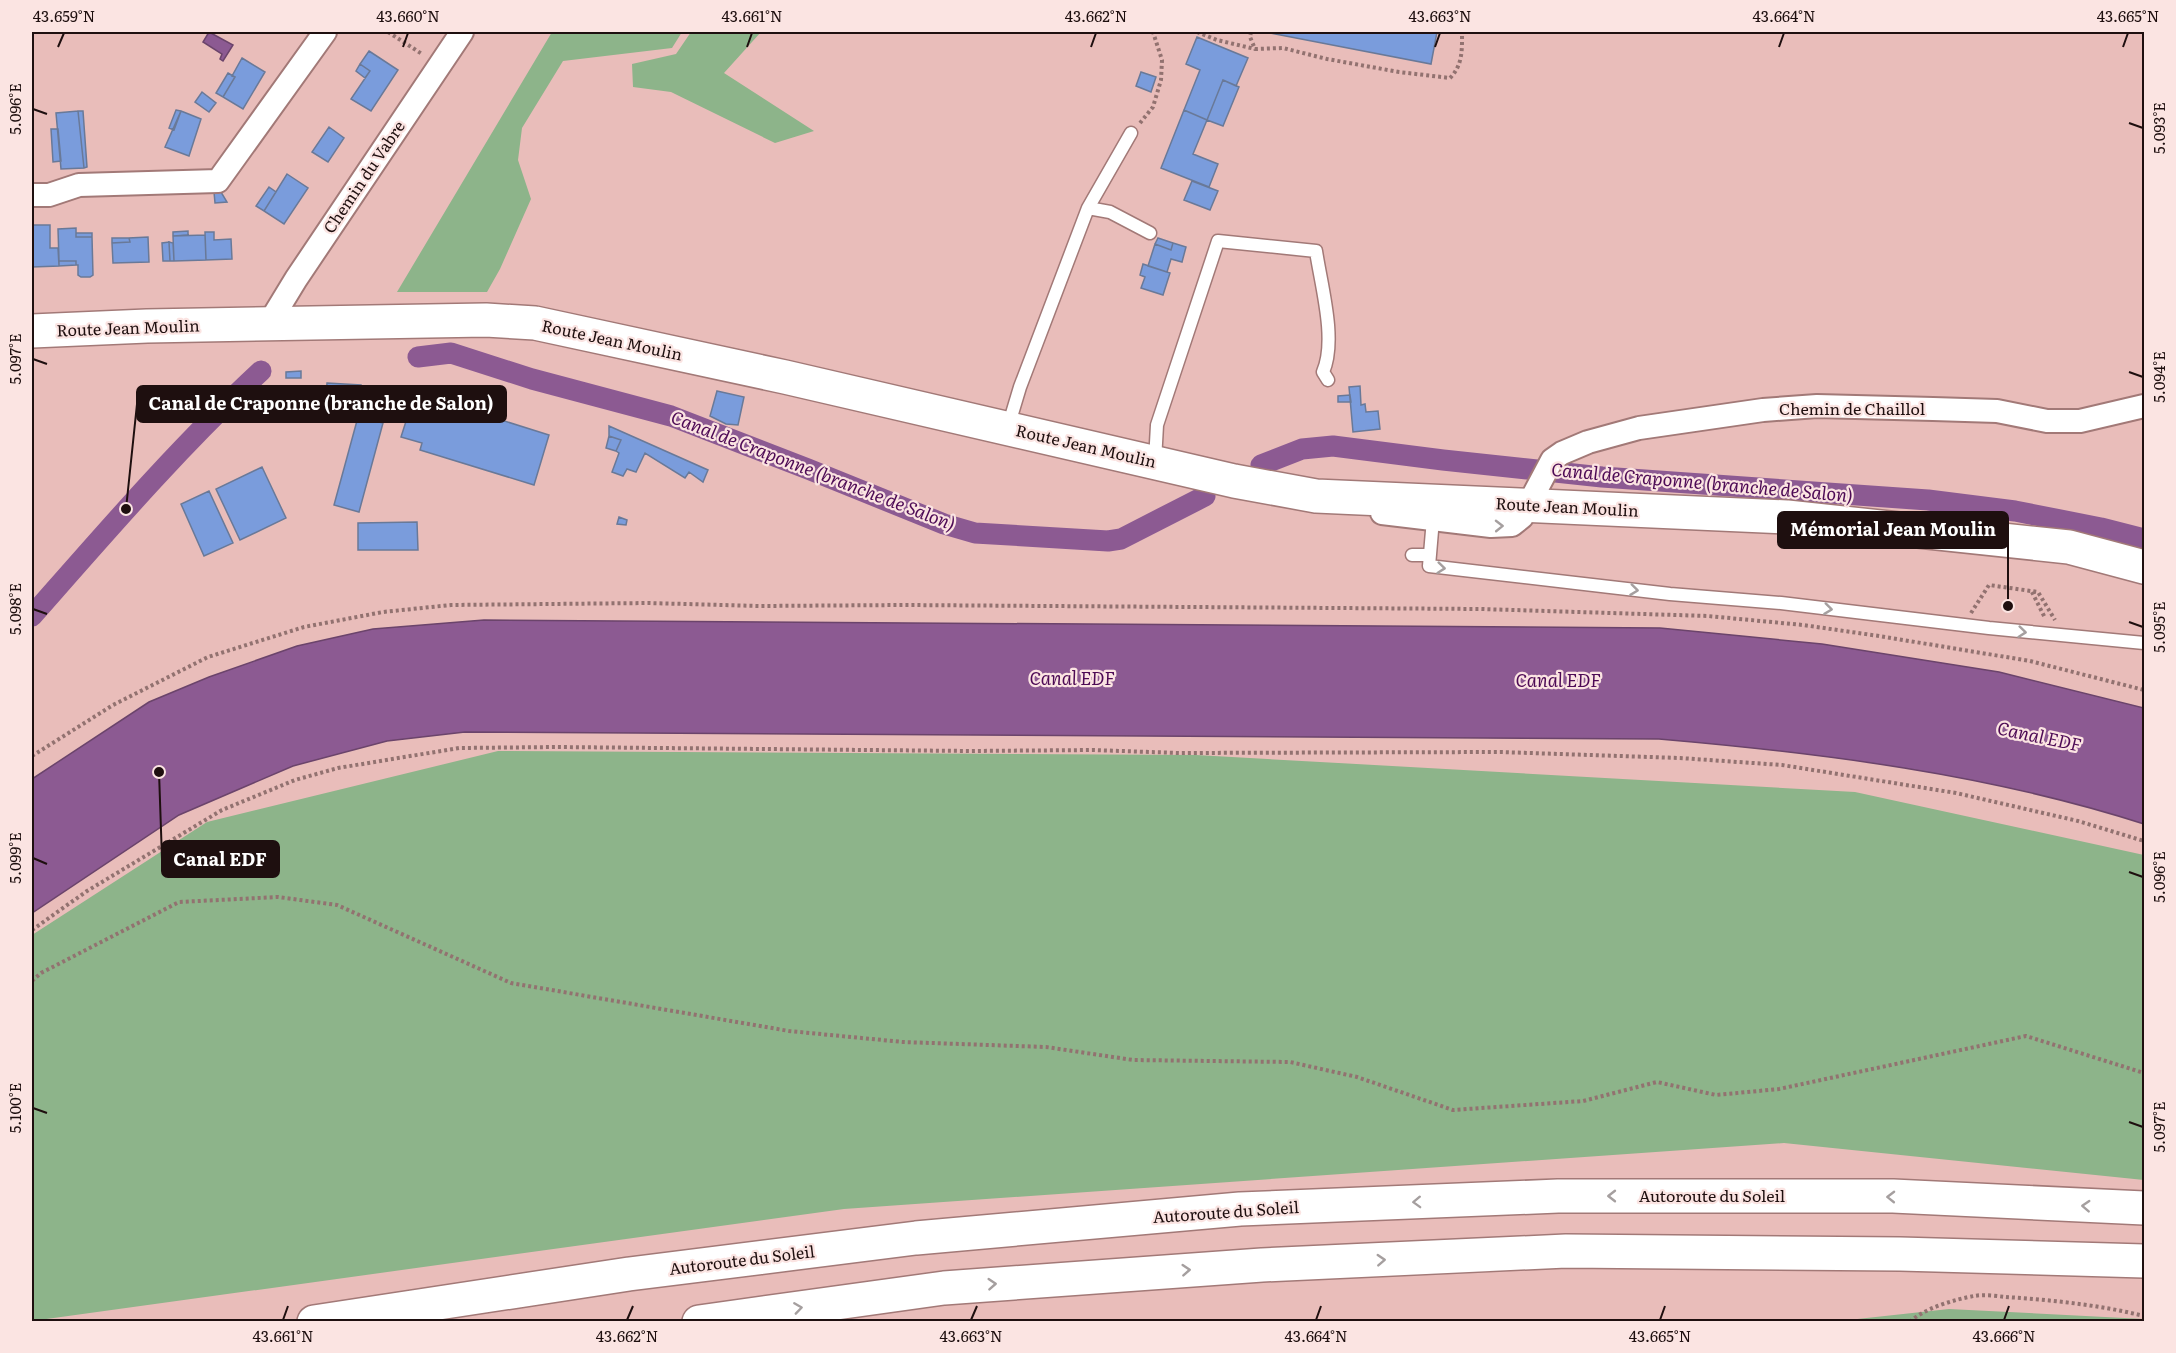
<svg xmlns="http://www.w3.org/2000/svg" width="2176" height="1353" font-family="Literata,serif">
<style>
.green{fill:#8db48a}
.water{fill:#8c5a92;stroke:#6b446b;stroke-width:1.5}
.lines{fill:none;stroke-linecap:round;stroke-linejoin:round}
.canal{stroke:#8c5a92;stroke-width:21}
.building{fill:#7a9cdc;stroke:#697998;stroke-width:1.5}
.lane-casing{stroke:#a27977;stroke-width:15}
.street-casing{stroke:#a27977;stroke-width:26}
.primary-casing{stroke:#a27977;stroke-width:36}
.highway-casing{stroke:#a27977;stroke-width:36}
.path{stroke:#927270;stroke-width:4;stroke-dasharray:3 3;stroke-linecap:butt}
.lane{stroke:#fff;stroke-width:12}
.street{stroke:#fff;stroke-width:22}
.primary{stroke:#fff;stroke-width:33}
.highway{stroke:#fff;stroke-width:33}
.oneway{stroke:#a59f9f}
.ticks{fill:none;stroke:#1e0f0f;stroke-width:2}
.labels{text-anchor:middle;stroke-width:4.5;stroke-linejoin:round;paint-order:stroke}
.street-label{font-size:16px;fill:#1e0f0f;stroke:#fbe4e2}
.water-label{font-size:18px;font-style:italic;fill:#4d0a55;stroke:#fbe4e2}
.leader{fill:none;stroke:#1e0f0f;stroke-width:2}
.callout-dot{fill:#1e0f0f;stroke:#fbe4e2;stroke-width:2}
.callout{fill:#1e0f0f;stroke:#1e0f0f;stroke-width:2}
.callout-label{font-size:18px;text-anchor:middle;font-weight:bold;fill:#fff}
.neatline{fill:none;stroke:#1e0f0f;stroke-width:2}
.ticks-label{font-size:15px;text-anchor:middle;fill:#1e0f0f}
</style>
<rect width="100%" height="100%" fill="#e9bdba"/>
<path class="green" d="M552 32H682L672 48 563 61 522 128 518 160 531 199 500 269 487 292H397Z
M691 32H761L724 73 814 131 775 143 671 92 633 87 632 64 676 54Z
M498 751 1196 755 1855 792 2144 855V1180L1784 1143 844 1209 32 1321V935L207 822Z
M1949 1309 2144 1319V1321H1839Z"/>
<path class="water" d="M209 32 233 45 223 61 220 59 222 54 203 42Z
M484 620 1660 628 1822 644 1999 672 2144 708V824C1989 774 1821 753 1659 739L465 732 387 741 293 766 179 815 32 913V779L149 702 209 677 297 646 373 629Z"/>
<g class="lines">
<path class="canal" d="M418 357 451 353 532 379 671 416 808 469 944 524 975 533 1108 541 1121 539 1205 496
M1261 465 1302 449 1333 446 1443 460 1602 477 1928 500 2015 511 2101 528 2144 539
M32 616C106 532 179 447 261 371"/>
</g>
<path class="building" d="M1265 32H1437L1431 64Z
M1197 37 1248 58 1236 86 1223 80 1207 120 1184 110 1200 70 1186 64Z
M369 51 398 70 371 111 351 99 370 71 360 64Z
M242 58 265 72 243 109 223 97 235 77 232 76Z
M360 64 370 71 365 78 356 71Z
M1141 72 1156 77 1151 92 1136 86Z
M228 73 235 77 223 97 216 93Z
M1223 80 1239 87 1223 126 1207 120Z
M202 92 216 103 209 112 195 102Z
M176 110 181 111 174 130 169 128Z
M1184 110 1207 120 1193 154 1218 164 1209 187 1161 168Z
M78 111 84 168 61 169 56 113Z
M78 111H83L87 167 84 168Z
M181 111 201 119 189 156 165 147Z
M329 127 344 138 328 162 312 152Z
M51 129H58L61 161 53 162Z
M287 174 308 188 284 224 264 211Z
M1192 181 1218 191 1210 210 1184 200Z
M269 187 276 192 264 211 256 206Z
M214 192H221L227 202 215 203Z
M32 225H50V248H58L59 266 32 267Z
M76 228V237H92L93 275 90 277H81L78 275V265H76V261H59L58 229Z
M188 231V235L173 236V232Z
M205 232H214V240L231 239 232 259 206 260Z
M76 233H92V237H76Z
M205 235 206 260 174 261 173 236Z
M148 237 149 262 113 263 112 243 130 242 129 238Z
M112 238H129L130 242 112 243Z
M1158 238 1173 243 1171 250 1155 244Z
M169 242 170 261H163L162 243Z
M169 242 173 243 174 261H170Z
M1173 243 1186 247 1182 262 1171 259 1167 272 1148 266 1155 244 1171 250Z
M59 261H76V265L59 266Z
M1143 264 1170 273 1163 295 1141 288 1145 277 1140 275Z
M301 371V378H286V372Z
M327 383 361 385 360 415 325 412Z
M1360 386 1361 405 1365 404 1366 412 1378 411 1380 429 1353 432 1349 387Z
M717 391 744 397 738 425 726 424 710 416Z
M415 393 549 435 534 485 420 450 422 443 401 437Z
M1350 395 1351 402H1338V396Z
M358 417 383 423 359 512 334 505Z
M609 426 708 470 703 482 689 472 685 478 645 453 636 472 627 469 623 476 612 472 619 453 616 451 621 440 609 436Z
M609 436 621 440 616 451 606 448Z
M262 467 286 518 240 540 216 489Z
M209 491 233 543 204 556 181 504Z
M619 517 627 520 626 525 617 524Z
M417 522 418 550H358V523Z"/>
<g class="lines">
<g class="lane-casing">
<path id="lane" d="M1088 208 1110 212 1150 233
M1008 427 1020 387 1088 208 1131 133
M1155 461 1157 425 1218 241 1316 251C1321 285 1337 340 1323 372L1328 380
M1433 519 1429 566 1670 594 1781 603 1989 628 2144 643
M1412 555H1430"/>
</g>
<g class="street-casing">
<path id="street" d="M32 195H49L79 185 218 181 325 32
M268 325 296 279 462 32
M1382 513 1491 526 1512 525 1522 517 1552 460 1562 453 1588 442 1639 428 1763 410 1817 406 1933 409 1997 411 2047 421H2080L2144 406"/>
</g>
<g class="primary-casing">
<path id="primary" d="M32 331 147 326 486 320 535 323 785 377 1234 481 1316 496 1787 517 2069 547 2144 567"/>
</g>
<g class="highway-casing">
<path id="highway" d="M314 1322 629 1274 916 1238 1240 1209 1558 1196H1893L2144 1208
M699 1322 944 1288 1262 1265 1566 1251 1900 1254 2144 1261"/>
</g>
<path class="path" d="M388 32 422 54
M1197 32 1217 40 1255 49
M1251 32 1250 37 1255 49 1283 48 1327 59 1399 72 1450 78C1463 65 1462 49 1462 32
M1140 123 1153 107 1161 80 1162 60 1153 32
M2032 592 2045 618
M1971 613 1989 585 2038 592 2055 620
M32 756 113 705 208 657 304 627 383 612 451 605 648 603 760 606 903 605 1481 609 1708 616 1803 625 1879 636 2030 661 2144 690
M32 930 87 891 222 810 295 780 338 768 459 748 557 747 971 751 1093 750 1179 753 1500 752 1680 758 1782 765 1956 793 2078 821 2144 841
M32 981 41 973 179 902 278 897 337 905 511 983 789 1031 903 1042 1046 1047 1133 1060 1290 1062 1357 1077 1453 1110 1583 1101 1657 1082 1716 1095 1779 1089 2026 1036 2144 1073
M1910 1322C1922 1309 1956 1299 1974 1296 1984 1294 1996 1296 2006 1297 2052 1300 2100 1305 2144 1316"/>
<use href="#lane" class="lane"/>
<use href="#street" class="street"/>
<use href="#primary" class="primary"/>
<use href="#highway" class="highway"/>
</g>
<defs><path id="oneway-chevron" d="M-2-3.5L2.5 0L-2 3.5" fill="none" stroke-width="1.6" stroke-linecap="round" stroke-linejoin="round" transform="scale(1.5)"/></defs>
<g class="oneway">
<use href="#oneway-chevron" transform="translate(1499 526) rotate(-1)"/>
<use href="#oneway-chevron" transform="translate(1441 568) rotate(6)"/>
<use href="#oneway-chevron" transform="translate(1634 590) rotate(7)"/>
<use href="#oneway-chevron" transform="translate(1828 609) rotate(7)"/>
<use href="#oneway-chevron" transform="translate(2022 632) rotate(6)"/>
<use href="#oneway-chevron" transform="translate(1612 1196) rotate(-180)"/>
<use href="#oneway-chevron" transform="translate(1891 1197) rotate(-179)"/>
<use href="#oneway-chevron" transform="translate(1417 1202) rotate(178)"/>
<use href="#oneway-chevron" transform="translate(2086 1206) rotate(-177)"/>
<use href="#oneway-chevron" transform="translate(1381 1260) rotate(-3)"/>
<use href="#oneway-chevron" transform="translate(1186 1270) rotate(-4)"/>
<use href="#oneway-chevron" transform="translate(992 1284) rotate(-4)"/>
<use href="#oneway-chevron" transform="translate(798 1308) rotate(-8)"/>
</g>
<path class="ticks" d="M58 47 64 33M403 47 408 33M747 47 752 33M1091 47 1096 33M1435 47 1440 33M1779 47 1784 33M2123 47 2128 33M33 109 47 114M2129 123 2143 128M33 359 47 364M2129 372 2143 377M33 609 47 614M2129 622 2143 627M33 858 47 864M2129 872 2143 877M33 1108 47 1113M2129 1122 2143 1127M283 1320 288 1306M627 1320 633 1306M971 1320 977 1306M1316 1320 1321 1306M1660 1320 1665 1306M2004 1320 2009 1306"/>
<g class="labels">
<g class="street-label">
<text transform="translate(364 177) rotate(-56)" y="6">Chemin du Vabre</text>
<text transform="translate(128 328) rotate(-2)" y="6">Route Jean Moulin</text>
<text transform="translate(612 340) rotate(12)" y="6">Route Jean Moulin</text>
<text x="1852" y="415">Chemin de Chaillol</text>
<text transform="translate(1086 446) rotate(13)" y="6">Route Jean Moulin</text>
<text transform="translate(1567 507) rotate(3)" y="6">Route Jean Moulin</text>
<text x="1712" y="1202">Autoroute du Soleil</text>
<text transform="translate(1226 1212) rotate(-4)" y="6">Autoroute du Soleil</text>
<text transform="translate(742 1260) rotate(-7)" y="6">Autoroute du Soleil</text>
</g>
<g class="water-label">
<text transform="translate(813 471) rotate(21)" y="6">Canal de Craponne (branche de Salon)</text>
<text transform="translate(1702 483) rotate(5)" y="6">Canal de Craponne (branche de Salon)</text>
<text x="1072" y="685">Canal EDF</text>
<text x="1558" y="687">Canal EDF</text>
<text transform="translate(2039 737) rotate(12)" y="6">Canal EDF</text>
</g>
</g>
<path class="leader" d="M126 509L137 404M2008 606L2008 530M159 772L162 859"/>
<g class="callout-dot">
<circle cx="126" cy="509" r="6"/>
<circle cx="2008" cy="606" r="6"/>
<circle cx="159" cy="772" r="6"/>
</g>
<g class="callout">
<rect x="137" y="386" width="369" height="36" rx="6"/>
<rect x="1778" y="512" width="230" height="36" rx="6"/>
<rect x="162" y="841" width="117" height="36" rx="6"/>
</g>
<g class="callout-label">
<text x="321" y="410">Canal de Craponne (branche de Salon)</text>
<text x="1893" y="536">Mémorial Jean Moulin</text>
<text x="220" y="866">Canal EDF</text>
</g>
<rect width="2176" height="1353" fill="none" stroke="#fbe4e2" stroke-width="66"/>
<rect x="33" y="33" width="2110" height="1287" class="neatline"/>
<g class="ticks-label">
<text x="64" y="22">43.659°N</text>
<text x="408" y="22">43.660°N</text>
<text x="752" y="22">43.661°N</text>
<text x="1096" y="22">43.662°N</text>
<text x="1440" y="22">43.663°N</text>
<text x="1784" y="22">43.664°N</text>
<text x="2128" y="22">43.665°N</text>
<text transform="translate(16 109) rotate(-90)" y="5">5.096°E</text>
<text transform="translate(2160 128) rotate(-90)" y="5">5.093°E</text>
<text transform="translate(16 359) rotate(-90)" y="5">5.097°E</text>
<text transform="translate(2160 377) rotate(-90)" y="5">5.094°E</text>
<text transform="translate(16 609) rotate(-90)" y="5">5.098°E</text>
<text transform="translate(2160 627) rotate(-90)" y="5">5.095°E</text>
<text transform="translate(16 858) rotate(-90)" y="5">5.099°E</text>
<text transform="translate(2160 877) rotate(-90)" y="5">5.096°E</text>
<text transform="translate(16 1108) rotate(-90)" y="5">5.100°E</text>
<text transform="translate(2160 1127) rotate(-90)" y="5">5.097°E</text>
<text x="283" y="1342">43.661°N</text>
<text x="627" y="1342">43.662°N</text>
<text x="971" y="1342">43.663°N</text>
<text x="1316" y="1342">43.664°N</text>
<text x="1660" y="1342">43.665°N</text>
<text x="2004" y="1342">43.666°N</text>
</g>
</svg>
